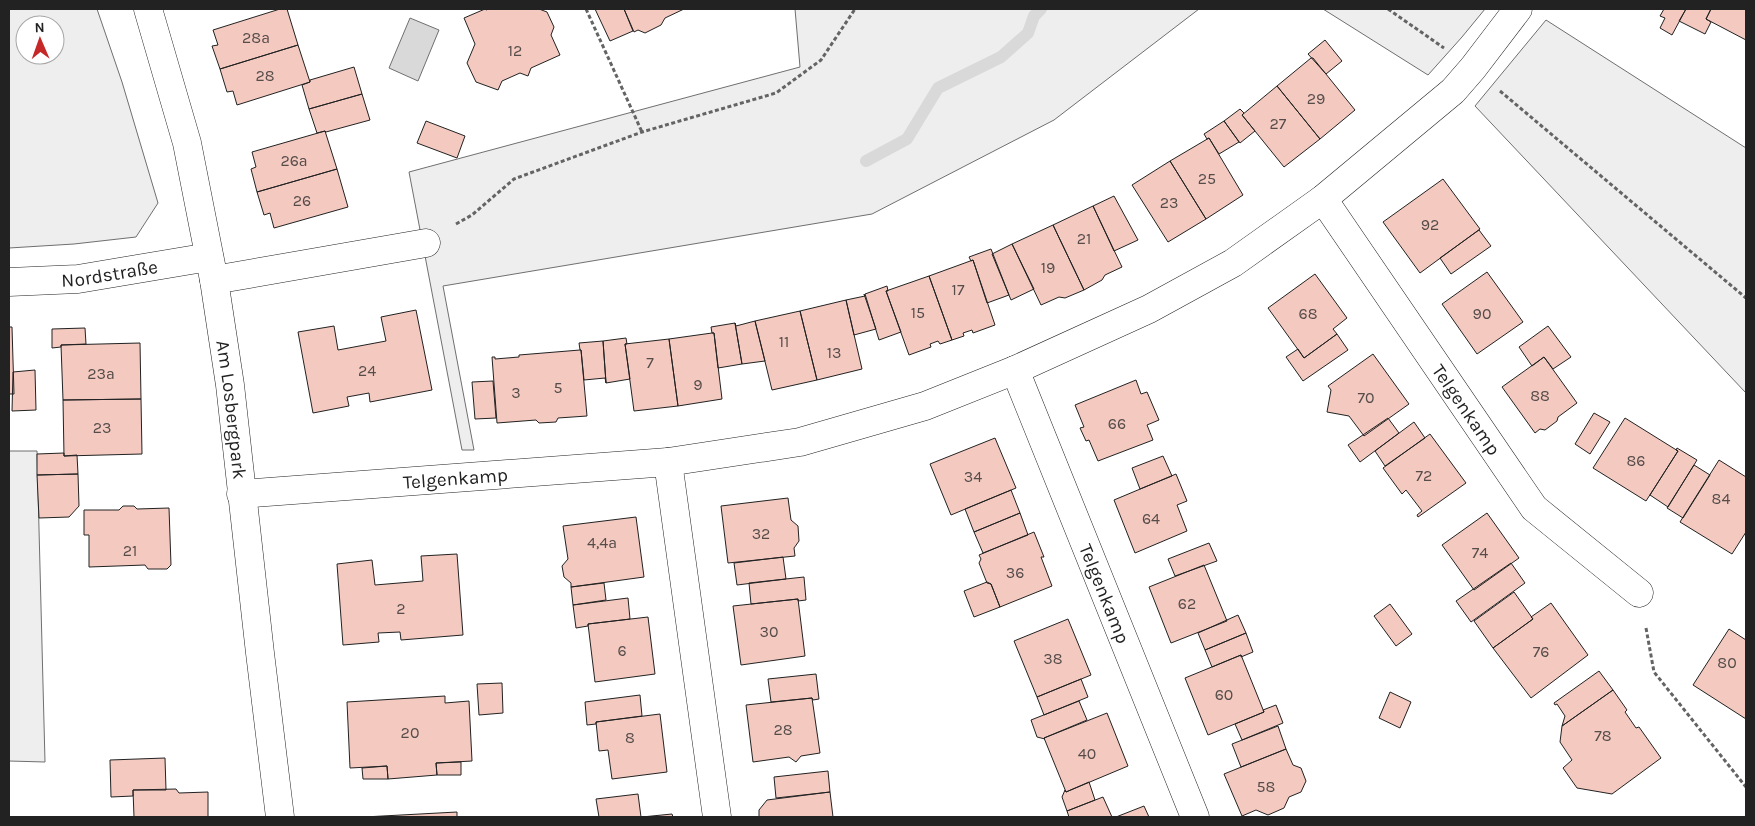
<svg xmlns="http://www.w3.org/2000/svg" width="1755" height="826" font-family="Karla,sans-serif">
<style>
.green{fill:#eee;stroke:#6f6f6f;fill-rule:evenodd}
.water{fill:#d9d9d9;stroke:#6f6f6f}
.lines{fill:none;stroke-linecap:round;stroke-linejoin:round}
.stream{stroke:#d9d9d9;stroke-width:12}
.building{fill:#f3c9c0;stroke:#222}
.minor-casing{stroke:#222;stroke-width:29}
.path{stroke:#646464;stroke-width:3;stroke-dasharray:4 2.5;stroke-linecap:butt}
.minor{stroke:#fff;stroke-width:28}
.labels{text-anchor:middle;stroke-width:4;stroke-linejoin:round;paint-order:stroke}
.number-label{font-size:16px;fill:#564c4a}
.street-label{font-size:19px;fill:#222;stroke:#fff}
</style>
<rect width="100%" height="100%" fill="#fff"/>
<path class="green" d="M9 9H97L122 82 158 203 136 237 74 244 9 248ZM25 25H55V55H25Z
M795 9H1199L1054 120 872 214 443 286 474 450H462L409 172 800 67Z
M1323 9H1485L1462 37 1428 75Z
M1546 20 1746 148V393L1475 106Z
M9 451H37L45 762 9 761Z"/>
<path class="water" d="M410 18 439 30 418 81 389 68Z"/>
<g class="lines">
<path class="stream" d="M866 161 907 139 938 88 1001 57 1028 33 1034 16 1041 9"/>
</g>
<path class="building" d="M280 9H287L298 45 220 69 212 46 218 45 213 30Z
M485 9 486 10 489 9H539L547 12 554 27 551 35 560 55 531 68 528 76 520 73 502 81 498 90 476 82 467 63 475 44 464 18Z
M595 9H624L633 31 610 41Z
M622 9H684L665 18 661 25 645 33 638 30 634 32 624 9Z
M1664 9H1686L1672 35 1660 28 1665 18 1660 16Z
M1686 9H1711L1706 19 1711 22 1705 34 1679 21Z
M1711 9H1746V40L1706 19Z
M1325 40 1342 61 1326 74 1308 54Z
M298 45 310 82 237 105 233 91 227 92 220 69Z
M1311 58H1313L1355 110 1320 139 1277 86Z
M354 67 362 94 309 109 302 85 310 82V80Z
M1277 86 1320 139 1284 167 1242 115Z
M362 94 370 120 326 132 325 131 317 133 309 109Z
M1240 109 1244 113 1242 115 1255 131 1240 143 1224 121Z
M426 121 465 136 457 158 417 143Z
M1224 121 1239 142 1219 154 1209 138 1207 139 1204 134Z
M325 131 337 169 257 192 251 169 256 167 252 152Z
M1209 138 1243 195 1206 219 1170 161Z
M1170 161 1206 219 1168 242 1132 185Z
M337 169 348 207 274 228 270 213 264 215 257 192Z
M1443 179 1480 229 1420 273 1383 222Z
M1114 196 1138 240 1114 251 1093 206Z
M1093 206 1122 267 1105 275 1102 280 1084 290 1053 225Z
M1053 225 1084 290 1065 298 1059 297 1041 305 1012 244Z
M1479 230 1491 246 1451 274 1440 258Z
M1012 244 1034 289 1011 300 992 254Z
M991 249 1009 295 987 303 973 260 971 261 969 257Z
M973 260 995 325 973 333 972 330 963 333 964 336 952 340 929 276Z
M1487 272 1523 322 1477 354 1442 304Z
M1315 274 1347 318 1333 329 1337 334 1304 358 1268 308Z
M929 276 952 340 940 344 938 341 930 344 931 347 909 355 886 291Z
M887 286 888 291H886L901 332 879 340 865 294Z
M864 294 876 329 854 335 846 300 865 296Z
M846 300 862 369 817 380 800 311Z
M416 310 432 390 370 402 369 393 347 397 349 406 313 413 298 332 334 326 338 350 386 341 381 317Z
M800 311 817 380 772 390 755 321Z
M755 321 765 361 742 364 735 323 736 326Z
M735 323 742 364 718 368 714 333H712L711 327Z
M1548 326 1571 357 1553 369 1544 357 1532 366 1519 347Z
M9 327H12L14 394H9Z
M85 328 86 344 61 345V347L52 348V329Z
M712 333H714L722 399 678 406 669 339Z
M1337 334 1348 350 1303 381 1286 357 1298 349 1304 358Z
M626 338 627 344H625L630 379 606 383 603 341Z
M669 339 678 406 634 411 625 344Z
M603 341 606 383 605 378 584 380 581 350H580L579 343Z
M140 343 141 399 63 400 61 345Z
M580 350H581L587 416 558 418 556 422 539 423 536 420 497 423 492 357H495V359L519 357V355Z
M1373 354 1409 404 1364 436 1349 416 1327 412 1331 390 1328 386Z
M1544 357 1577 403 1558 417 1557 421 1545 430 1540 429 1535 433 1502 387Z
M35 370 36 410 12 411 13 372Z
M1136 380 1141 394 1147 392 1159 420 1147 425 1153 440 1098 461 1089 440 1086 441 1080 428 1084 427 1075 405Z
M493 381 496 418 475 419 472 382Z
M141 399 142 454 64 456 63 400Z
M1594 413 1610 422 1590 454 1575 444Z
M1388 418 1399 433 1360 462 1348 445Z
M1625 418 1678 451 1646 501 1593 468Z
M1414 422 1425 438 1385 466 1375 451Z
M1430 434 1466 483 1418 517 1417 515 1422 511 1406 490 1402 494 1383 468Z
M995 438 1016 488 951 515 930 464Z
M1677 448 1697 460 1668 507 1650 495 1678 451 1676 450Z
M64 453V456L77 455 78 474 37 475V454Z
M1163 456 1172 476 1140 489 1132 468Z
M1719 460 1746 477V532L1732 554 1680 522Z
M1694 465 1710 475 1683 518 1667 508Z
M78 474 79 506 69 517 39 518 37 475Z
M1176 474 1187 501 1177 505 1187 531 1135 553 1114 500Z
M1011 490 1020 513 974 532 965 509Z
M788 498 791 520 798 526 799 541 794 548 795 556 728 563 721 506Z
M123 506H134L137 509 169 508 171 565 167 569H148L145 565 89 567V535H84V510H119Z
M1020 513 1028 535 983 553 974 532Z
M1487 513 1519 558 1474 590 1442 545Z
M636 517 644 577 571 587V583L564 577 562 566 568 559 563 526Z
M1034 532 1044 557H1041L1052 586 1000 607 991 584 987 583 979 563 981 559 979 555Z
M1209 543 1217 561 1175 576 1168 559Z
M457 554 463 635 401 640 400 632 378 633 379 642 343 645 337 564 372 560 375 585 423 581 421 556Z
M783 557 786 579 737 585 734 563Z
M1511 563 1525 583 1471 622 1456 601Z
M1204 565 1227 621 1171 643 1149 587Z
M804 577 806 600 798 601V599L751 604 749 583Z
M987 582 991 584 1000 607 974 617 964 591Z
M604 583 606 600 573 605 571 587Z
M1514 592 1533 619 1493 648 1474 621Z
M628 598 630 619 588 624V626L576 628 573 605Z
M798 599 805 656 741 665 733 606Z
M1551 603 1588 655 1531 698 1493 648 1533 619 1531 617Z
M1390 604 1412 634 1396 646 1374 616Z
M1238 615 1246 633 1205 650 1198 633Z
M648 617 655 674 595 682 588 624Z
M1068 619 1091 675 1037 697 1014 641Z
M1729 629 1746 640V719L1693 685Z
M1246 633 1253 652 1241 657V655L1212 667 1205 650Z
M1241 655 1264 712 1208 735 1185 678Z
M1599 671 1613 690 1562 726 1565 716 1557 704 1555 705 1554 703Z
M816 674 819 699 813 700 812 698 771 702 768 679Z
M1081 679 1088 697 1044 715 1037 697Z
M502 683 503 713 479 715 477 684Z
M1613 690 1627 710 1625 712 1636 728 1639 727 1661 758 1612 794 1577 788 1563 768 1572 760 1560 742 1562 726Z
M1390 692 1411 702 1400 728 1379 718Z
M640 695 642 716 596 722V724L587 725 585 702Z
M445 696V703L469 701 472 761 436 763 437 775 388 779 387 766 350 768 347 702Z
M812 698 820 753 801 756 796 762 789 757 753 762 746 705Z
M1079 701 1087 720 1044 738 1045 739 1037 737 1031 720Z
M1276 705 1283 723 1242 740 1235 724 1264 712 1263 710Z
M1107 713 1128 766 1066 792 1044 738Z
M660 714 667 772 612 779 608 750 599 751 596 722Z
M1278 726 1286 749 1241 767 1232 744Z
M1286 749 1293 765 1301 768 1306 781 1301 792 1289 797 1284 808 1268 815 1256 810 1242 816 1224 774Z
M165 758 166 790H133V796L111 797 110 760Z
M461 762V775H437L436 763Z
M387 766 388 779H363L362 768Z
M828 771 830 792 776 798 774 777Z
M1089 782 1095 800 1067 811 1062 797 1065 790 1066 792Z
M176 789 179 793 208 792V817H134L133 790Z
M830 792 833 817H759V810L767 800Z
M638 794 641 817H599L596 799Z
M1103 797 1112 817H1069L1067 811Z
M1144 806 1149 817H1116Z
M457 812V817H364Z
M672 814 673 817H642Z"/>
<g class="lines">
<g class="minor-casing">
<g id="minor">
<path id="s1" d="M148 9 187 143 214 280 230 385 260 653 280 817"/>
<path id="s2" d="M1323 199 1534 508 1639 593"/>
<path d="M214 280 426 243"/>
<path id="s3" d="M9 282 78 279 209 257"/>
<path id="s4" d="M1015 370 1195 817"/>
<path d="M668 462 717 817"/>
<path id="s5" d="M241 494 668 462 800 442 925 406 1015 370 1149 309 1233 263 1323 199 1453 91 1473 68 1518 9"/>
</g>
</g>
<path class="path" d="M586 9 642 132
M1388 9 1444 48
M1500 91 1746 298
M456 224 472 215 514 179 642 132 776 93 821 60 855 9
M1646 628 1654 672 1746 787"/>
<use href="#minor" class="minor"/>
</g>
<g class="labels">
<g class="number-label">
<text x="256" y="43">28a</text>
<text x="515" y="56">12</text>
<text x="265" y="81">28</text>
<text x="1316" y="104">29</text>
<text x="1278" y="129">27</text>
<text x="294" y="166">26a</text>
<text x="1207" y="184">25</text>
<text x="302" y="206">26</text>
<text x="1169" y="208">23</text>
<text x="1430" y="230">92</text>
<text x="1084" y="244">21</text>
<text x="1048" y="273">19</text>
<text x="958" y="295">17</text>
<text x="918" y="318">15</text>
<text x="1308" y="319">68</text>
<text x="1482" y="319">90</text>
<text x="784" y="347">11</text>
<text x="834" y="358">13</text>
<text x="650" y="368">7</text>
<text x="367" y="376">24</text>
<text x="101" y="379">23a</text>
<text x="698" y="390">9</text>
<text x="558" y="393">5</text>
<text x="516" y="398">3</text>
<text x="1540" y="401">88</text>
<text x="1366" y="403">70</text>
<text x="1117" y="429">66</text>
<text x="102" y="433">23</text>
<text x="1636" y="466">86</text>
<text x="1424" y="481">72</text>
<text x="973" y="482">34</text>
<text x="1721" y="504">84</text>
<text x="1151" y="524">64</text>
<text x="761" y="539">32</text>
<text x="602" y="548">4,4a</text>
<text x="130" y="556">21</text>
<text x="1480" y="558">74</text>
<text x="1015" y="578">36</text>
<text x="1187" y="609">62</text>
<text x="401" y="614">2</text>
<text x="769" y="637">30</text>
<text x="622" y="656">6</text>
<text x="1541" y="657">76</text>
<text x="1053" y="664">38</text>
<text x="1727" y="668">80</text>
<text x="1224" y="700">60</text>
<text x="783" y="735">28</text>
<text x="410" y="738">20</text>
<text x="1603" y="741">78</text>
<text x="630" y="743">8</text>
<text x="1087" y="759">40</text>
<text x="1266" y="792">58</text>
</g>
<g class="street-label">
<text dy="7" stroke="none"><textPath href="#s3" startOffset="101">Nordstraße</textPath></text>
<text dy="7" stroke="none"><textPath href="#s2" startOffset="255">Telgenkamp</textPath></text>
<text dy="7" stroke="none"><textPath href="#s1" startOffset="410">Am Losbergpark</textPath></text>
<text dy="7" stroke="none"><textPath href="#s5" startOffset="215">Telgenkamp</textPath></text>
<text dy="7" stroke="none"><textPath href="#s4" startOffset="241">Telgenkamp</textPath></text>
</g>
</g>
<rect width="1755" height="826" fill="none" stroke="#222222" stroke-width="20"/>
<g transform="translate(40 40) rotate(358)"><circle r="24" fill="#ffffff" stroke="#a7a7a7"/>
<path d="M0-4L9 19L0 12L-9 19Z" fill="#c62828"/>
<text y="-8" font-size="14" font-weight="bold" text-anchor="middle" fill="#222222">N</text>
</g>
</svg>
